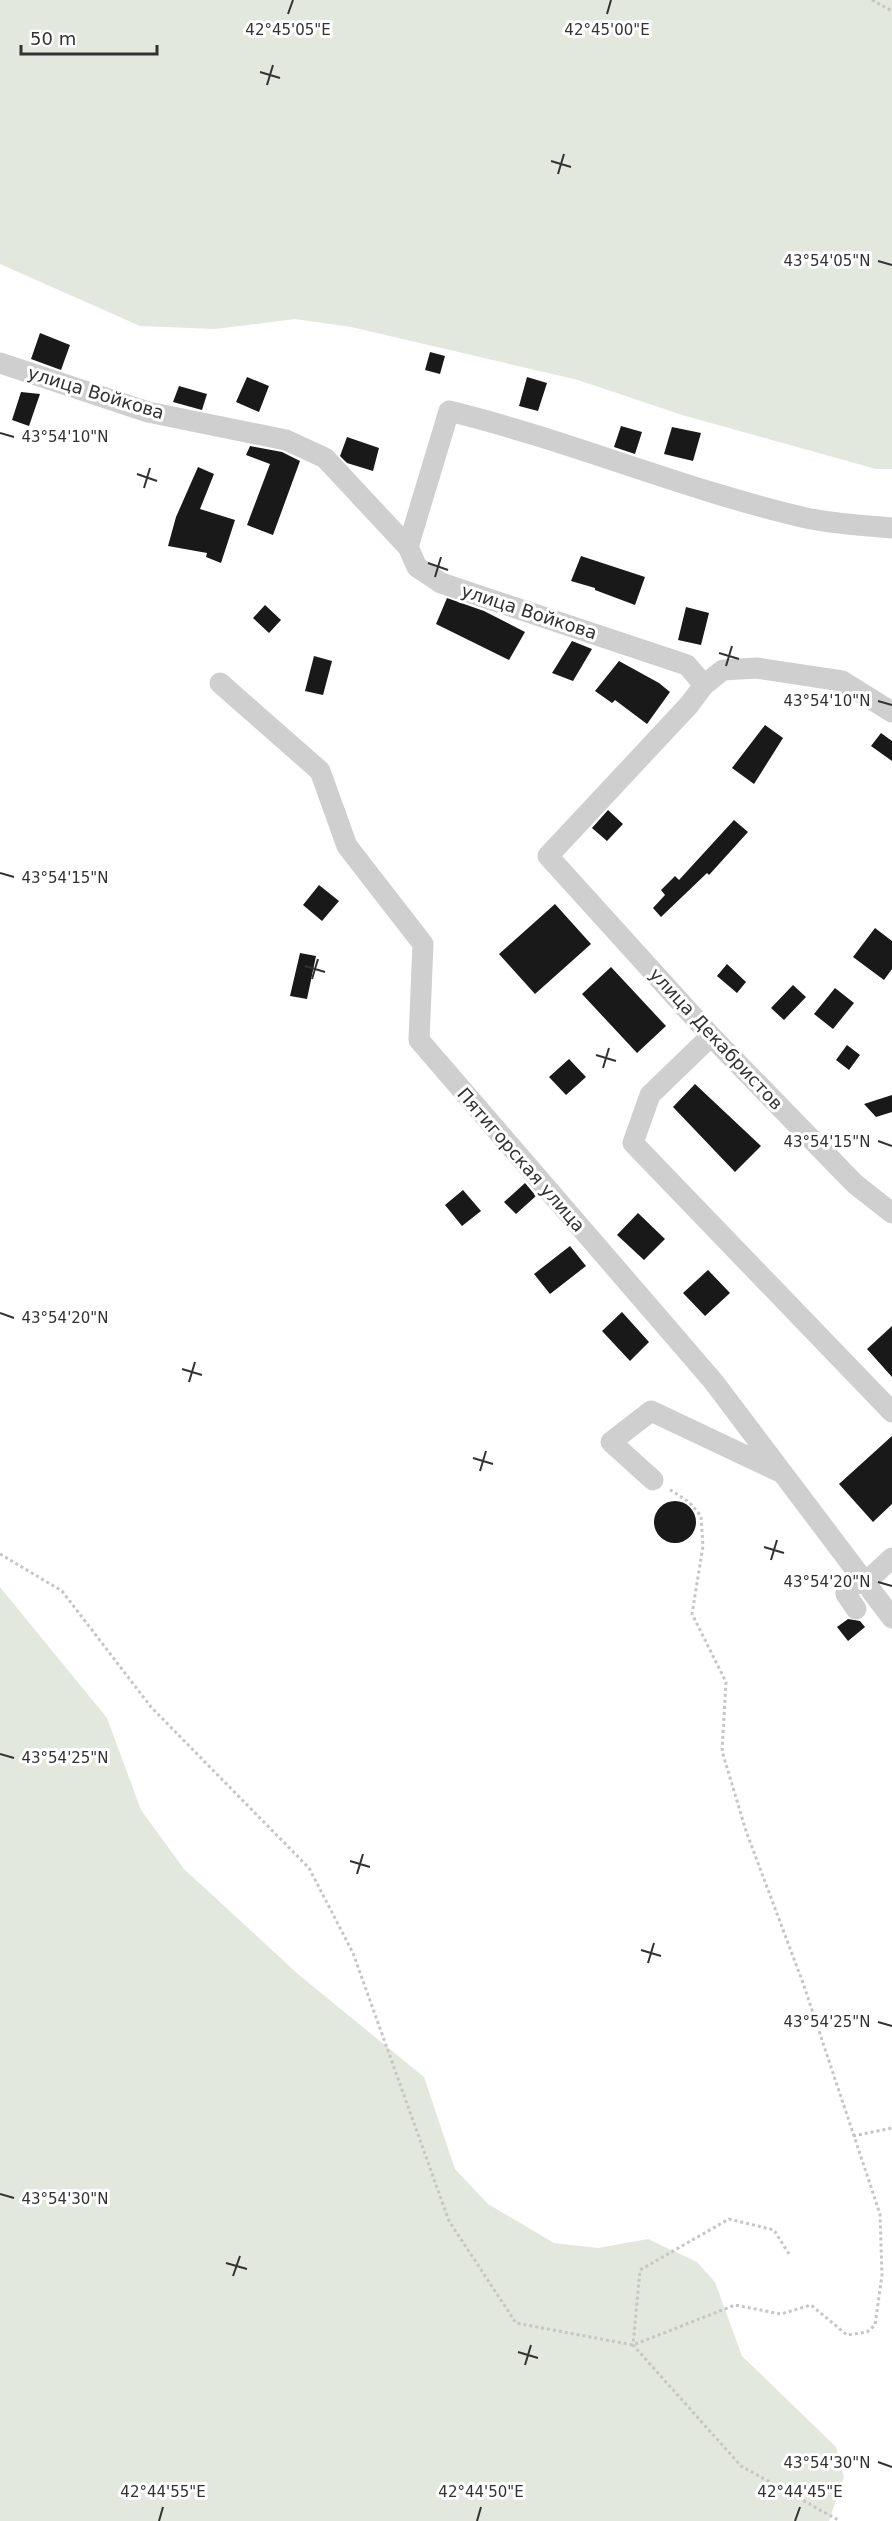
<svg xmlns="http://www.w3.org/2000/svg" width="892" height="2521" font-family="'DejaVu Sans',sans-serif">
<style>
.green{fill:#e2e8dd}
.building{fill:#191919}
.lines{fill:none;stroke-linecap:round;stroke-linejoin:round}
.path{stroke:#c6c6c6;stroke-width:3;stroke-dasharray:3 3;stroke-linecap:butt}
.minor{stroke:#cfcfcf;stroke-width:21}
.ticks{fill:none;stroke:#323232;stroke-width:2}
.labels{text-anchor:middle;stroke-width:6;stroke-linejoin:round;paint-order:stroke}
.street-label{font-size:18px;fill:#323232;stroke:#fff}
.ticks-label{font-size:15px;text-anchor:middle;fill:#323232;stroke:#fff;stroke-width:6;stroke-linejoin:round;paint-order:stroke}
</style>
<rect width="100%" height="100%" fill="#fff"/>
<path class="green" d="M0 0H892V469H876L682 415 578 380 351 327 295 319 215 329 140 326 0 264Z
M0 1587 107 1718 141 1810 184 1869 299 1975 424 2077 455 2169 488 2204 554 2243 598 2248 648 2239 697 2262 715 2282 742 2356 836 2447 844 2477 829 2521H0Z"/>
<path class="building" d="M40 333 70 345 61 370 31 359Z
M430 352 445 356 440 374 425 370Z
M247 377 269 386 259 412 236 402Z
M527 377 547 383 538 411 519 406Z
M179 386 207 394 202 410 173 402Z
M21 392 40 394 29 426 12 420Z
M621 426 642 432 635 454 614 447Z
M672 427 701 433 693 461 664 454Z
M347 437 379 448 373 471 347 463 340 456Z
M250 446 282 452 300 461 273 535 247 525 270 464 246 455Z
M198 467 214 474 200 509 235 520 221 563 206 557 207 553 168 546 176 517Z
M581 556 645 577 635 605 595 590V588L571 581Z
M447 598 484 611 525 632 509 660 436 624Z
M265 605 281 620 269 633 253 618Z
M686 607 709 613 701 645 678 640Z
M572 641 592 649 573 681 552 673Z
M314 656 332 661 323 695 305 691Z
M619 661 659 683 670 692 647 724 615 700 612 703 595 691Z
M765 725 783 738 754 784 732 768Z
M881 733 892 741V761L871 746Z
M608 810 623 824 607 841 592 828Z
M734 820 748 832 709 875 707 873 661 917 653 908 665 895 661 890 675 876 679 880Z
M319 885 339 901 322 921 303 905Z
M555 904 591 944 535 994 499 954Z
M875 928 892 941V969L884 980 853 957Z
M300 953 316 956 307 999 290 996Z
M727 964 746 982 737 993 717 976Z
M611 967 666 1026 637 1053 582 994Z
M793 985 806 997 784 1020 771 1008Z
M835 988 854 1003 833 1029 814 1014Z
M847 1045 860 1055 849 1070 836 1060Z
M569 1059 586 1077 566 1095 549 1077Z
M695 1084 761 1146 735 1172 673 1107Z
M892 1095V1112L876 1117 864 1104Z
M525 1183 536 1196 516 1214 504 1202Z
M463 1190 481 1211 462 1226 445 1205Z
M638 1213 665 1239 644 1260 617 1235Z
M570 1246 586 1266 550 1294 534 1274Z
M708 1270 730 1293 705 1316 683 1293Z
M622 1312 649 1342 630 1361 602 1331Z
M892 1326V1377L867 1349Z
M892 1436V1504L873 1522 839 1484Z
M654 1522a21 21 0 1 1 42 0a21 21 0 1 1-42 0Z
M848 1619 860 1621 865 1627 848 1641 837 1627Z"/>
<g class="lines">
<path class="path" d="M872 0 892 11
M0 1554 62 1591 151 1707 309 1868 353 1953 449 2221 516 2323 633 2345 735 2305 781 2314 811 2305 847 2335 867 2332 875 2325 882 2275 880 2214 803 1983 746 1831 722 1751 726 1682 692 1614 703 1546 701 1516 689 1502 669 1489
M853 2136 892 2128
M789 2254 774 2230 729 2219 640 2270 633 2345 741 2466 840 2521"/>
<path class="minor" d="M0 363 148 412 286 440 325 458 408 547 417 567 441 583 687 665 704 685 689 705 548 856 711 1036 855 1184 892 1213
M408 547 449 411C568 440 682 489 802 517 830 524 862 525 892 528
M220 683 320 771 347 846 423 944 419 1040 713 1381 892 1618
M704 685 723 670 757 668 842 681 892 712
M711 1036 650 1095 633 1143 892 1412
M653 1480 611 1442 651 1411 778 1471
M864 1584 892 1558
M856 1609 846 1594 849 1588 861 1580"/>
</g>
<path class="ticks" d="M288 14 293 0M607 14 611 0M260 72 280 78M267 85 273 65M551 161 571 167M558 174 564 154M878 261 892 265M0 433 14 437M137 474 157 481M144 488 150 468M428 563 448 570M435 577 441 557M719 653 739 659M726 666 732 646M878 701 892 705M0 873 14 877M305 966 325 972M312 979 318 959M596 1055 616 1061M603 1068 609 1048M878 1141 892 1146M0 1313 14 1318M182 1369 202 1375M189 1382 195 1362M473 1458 493 1464M480 1471 486 1451M764 1547 784 1553M771 1560 777 1540M878 1582 892 1586M0 1754 14 1758M350 1861 370 1867M357 1874 363 1854M641 1950 661 1956M648 1963 654 1943M878 2022 892 2026M0 2194 14 2198M226 2263 247 2269M233 2276 240 2256M518 2352 538 2358M525 2365 531 2345M878 2462 892 2467M159 2521 163 2507M477 2521 481 2507M795 2521 800 2507"/>
<g class="labels">
<g class="street-label">
<text transform="translate(96 393) rotate(17)" y="6">улица Войкова</text>
<text transform="translate(529 612) rotate(18)" y="6">улица Войкова</text>
<text transform="translate(716 1039) rotate(47)" y="6">улица Декабристов</text>
<text transform="translate(521 1160) rotate(49)" y="6">Пятигорская улица</text>
</g>
</g>
<g class="ticks-label">
<text x="288" y="35">42°45'05"E</text>
<text x="607" y="35">42°45'00"E</text>
<text x="827" y="266">43°54'05"N</text>
<text x="65" y="442">43°54'10"N</text>
<text x="827" y="706">43°54'10"N</text>
<text x="65" y="883">43°54'15"N</text>
<text x="827" y="1147">43°54'15"N</text>
<text x="65" y="1323">43°54'20"N</text>
<text x="827" y="1587">43°54'20"N</text>
<text x="65" y="1763">43°54'25"N</text>
<text x="827" y="2027">43°54'25"N</text>
<text x="65" y="2204">43°54'30"N</text>
<text x="827" y="2468">43°54'30"N</text>
<text x="163" y="2497">42°44'55"E</text>
<text x="481" y="2497">42°44'50"E</text>
<text x="800" y="2497">42°44'45"E</text>
</g>
<path d="M21 45v9h136v-9" fill="none" stroke="#323232" stroke-width="3"/>
<text x="30" y="45" font-size="18" fill="#323232" stroke="#ffffff" stroke-width="4.5" paint-order="stroke">50 m</text>
</svg>
